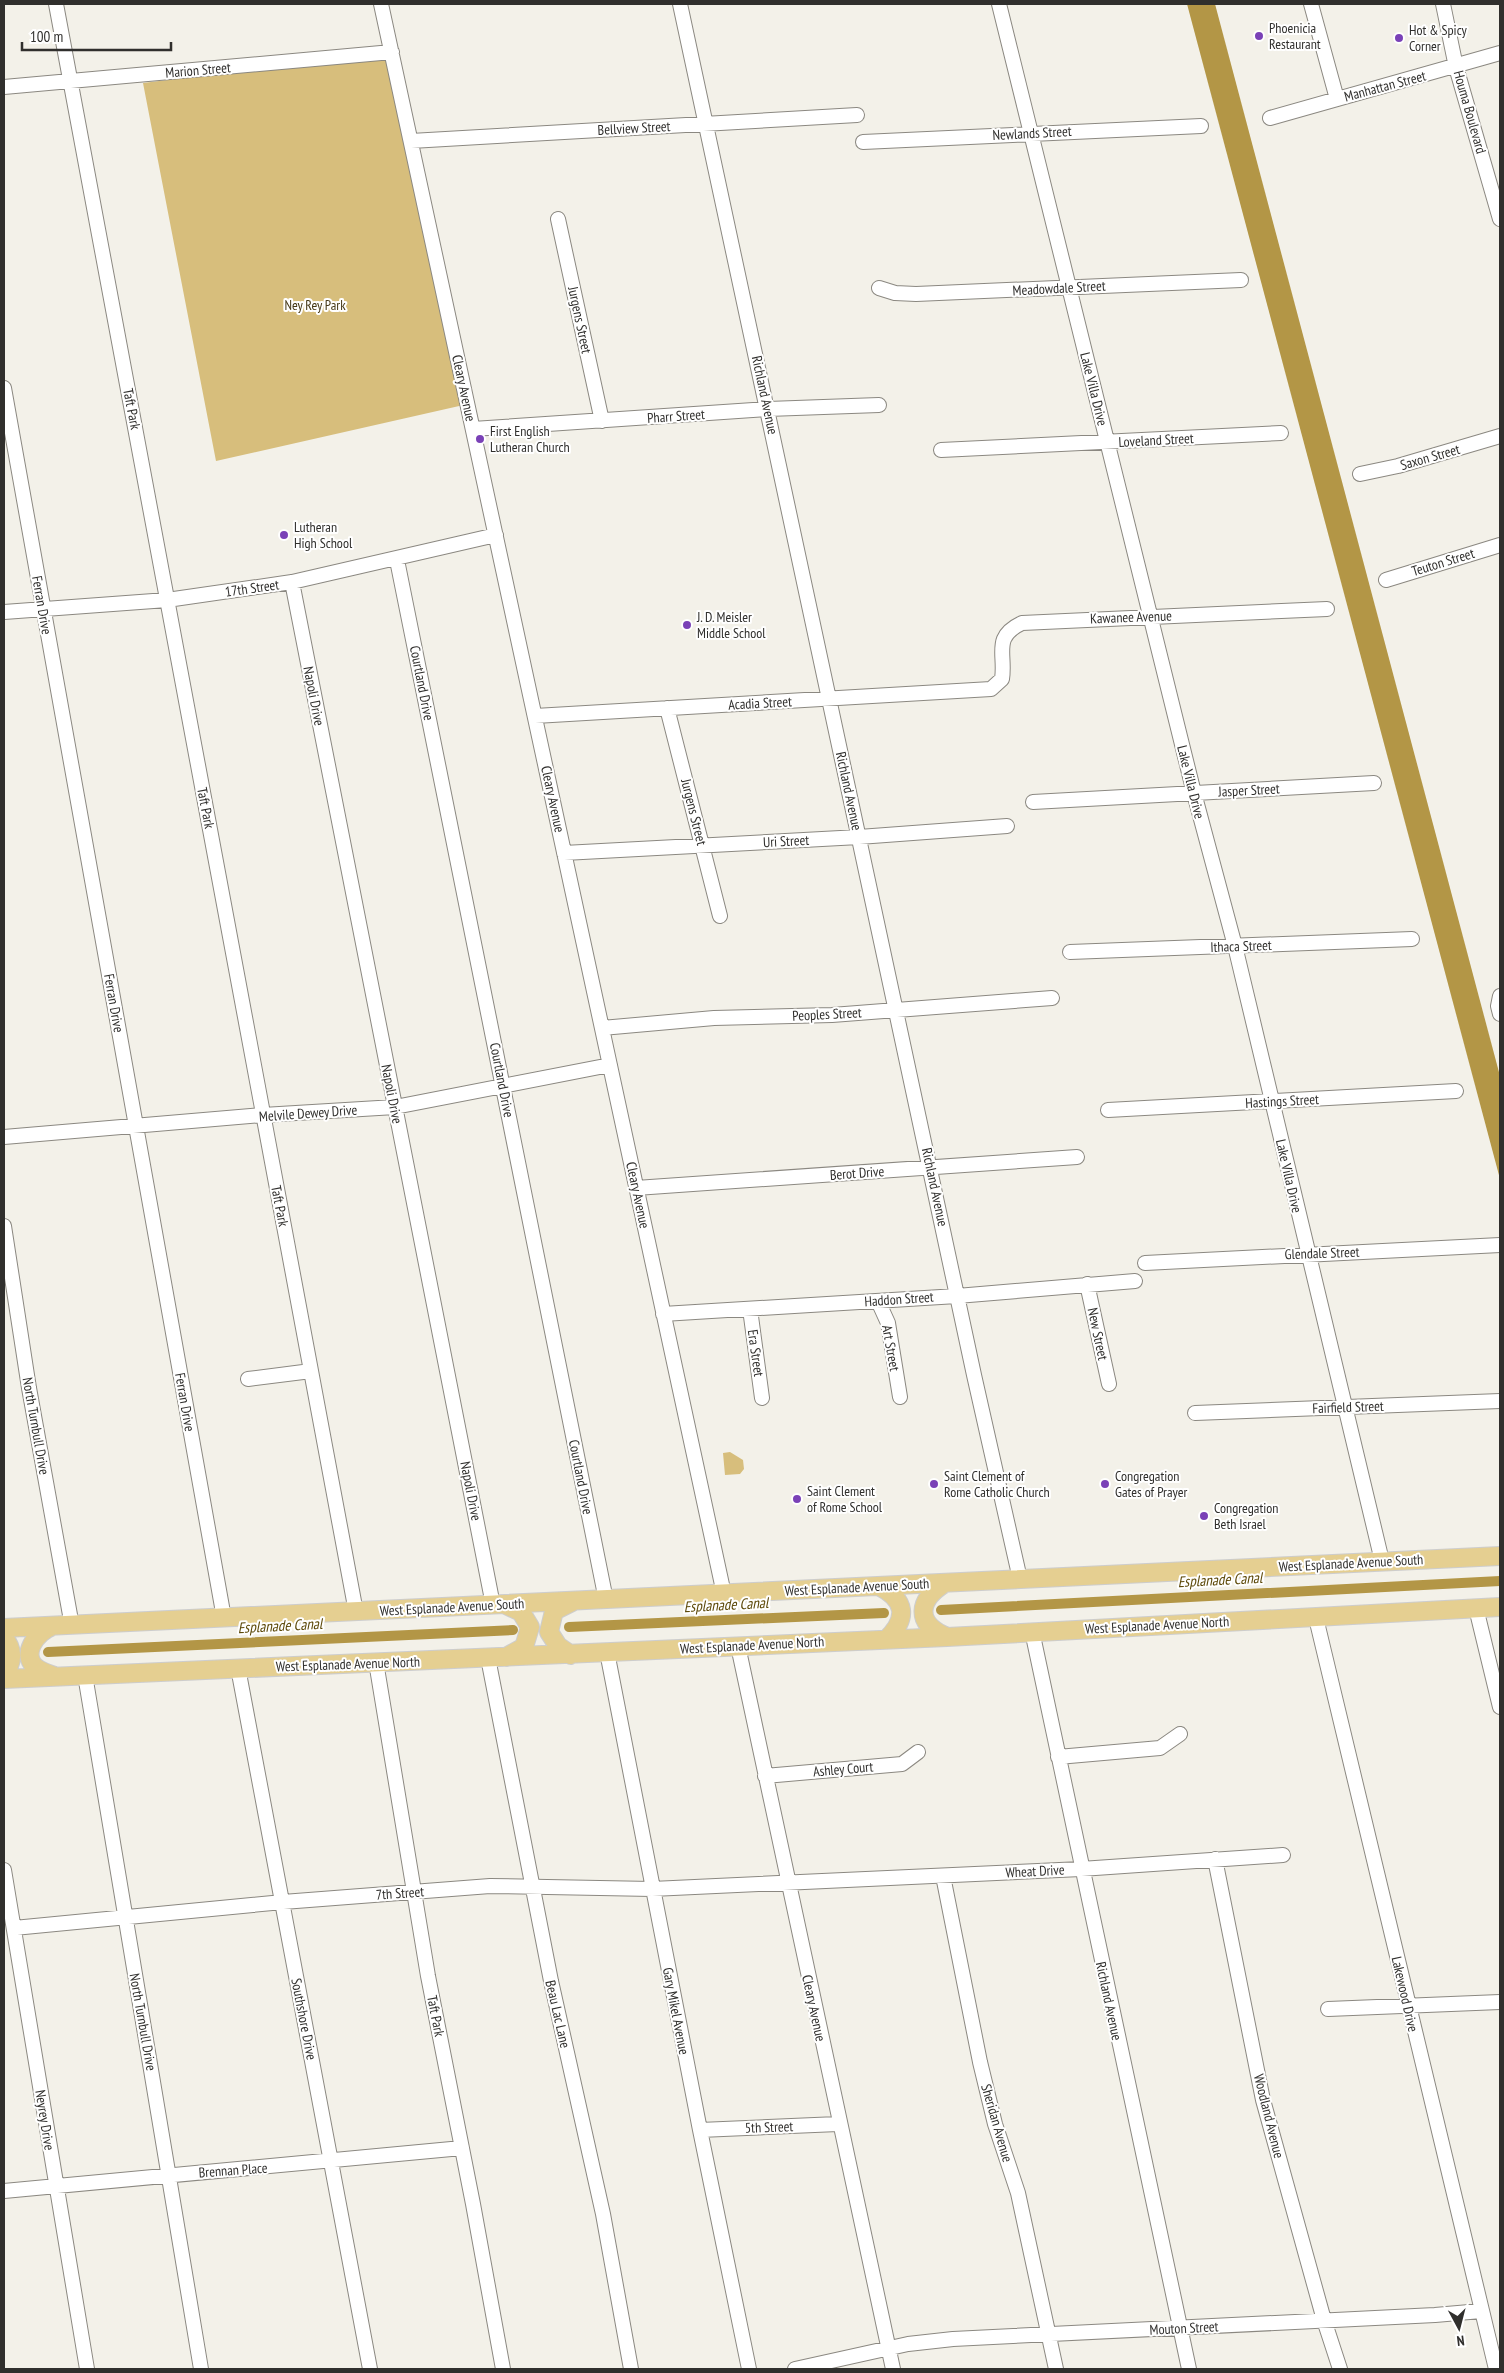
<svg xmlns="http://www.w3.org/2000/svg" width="1504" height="2373" font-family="'PT Sans Narrow',sans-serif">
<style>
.green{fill:#d7be7c}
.water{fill:#b39646}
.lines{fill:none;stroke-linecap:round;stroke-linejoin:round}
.canal{stroke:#b39646;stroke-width:10}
.minor-casing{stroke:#8b8881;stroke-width:16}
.major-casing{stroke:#cdcdcd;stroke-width:20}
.minor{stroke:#fff;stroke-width:14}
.major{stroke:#e5cf91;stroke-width:18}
.poi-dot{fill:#7a41b7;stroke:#fff;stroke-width:2}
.labels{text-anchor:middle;stroke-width:4;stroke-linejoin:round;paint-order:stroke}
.poi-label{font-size:14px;fill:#302f2d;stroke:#fff;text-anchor:start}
.street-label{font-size:14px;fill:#302f2d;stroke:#fff}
.park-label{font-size:14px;fill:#463917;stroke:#fff}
.water-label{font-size:15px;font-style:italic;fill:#5d4909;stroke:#fff}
</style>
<rect width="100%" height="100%" fill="#f3f1e9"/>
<path class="green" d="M392 52 468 404 216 461 143 83Z
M730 1452 743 1460 744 1469 740 1474 725 1475 723 1453Z"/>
<path class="water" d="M1187 4H1215L1500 1076V1179Z"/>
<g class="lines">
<path class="canal" d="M941 1610 1500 1581
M569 1627 884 1613
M48 1652 513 1630"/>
<g class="minor-casing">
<path id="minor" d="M56 4 356 1612
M381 4 724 1594
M680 4 974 1375 1020 1579
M999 4 1194 793 1235 946 1382 1561
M1311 4 1337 99
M1443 4 1456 67 1500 219
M4 87 392 52
M1270 118 1500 53
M411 141 857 115
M863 142 1201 126
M558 219 602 421
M879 288 895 293 916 294 1241 280
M4 388 224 1618
M473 429 768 409 879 405
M941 450 1281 433
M1360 474 1398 466 1500 436
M397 560 606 1600
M1386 580 1500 545
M292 582 493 1605
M4 612 167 600 292 582 496 535
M667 708 720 916
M535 716 991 689 1002 679C1006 654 992 637 1022 623L1327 609
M1033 802 1374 783
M564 853 859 837 1007 826
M1070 952 1412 939
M1500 996 1498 1006 1500 1014
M602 1028 714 1018 832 1015 1052 998
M1108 1110 1456 1091
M4 1137 263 1115 395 1107 610 1065
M636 1188 1077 1157
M4 1226 29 1388 72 1626
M1145 1263 1500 1245
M1087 1284 1109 1384
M878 1301 888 1323 900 1397
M750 1309 762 1398
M663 1314 957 1296 1135 1281
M248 1379 311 1371
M1195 1413 1500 1401
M1476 1608 1500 1707
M1316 1618 1496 2369
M1032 1631 1189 2369
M738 1646 893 2369
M607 1652 700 2130 749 2369
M488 1658 551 1981 603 2214 631 2369
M376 1662 428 1976 473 2204 503 2369
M238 1668 370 2369
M85 1675 201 2369
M1058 1757 1160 1748 1180 1734
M765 1776 902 1764 918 1752
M1215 1859 1263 2100 1324 2320 1340 2369
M4 1870 87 2369
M943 1876 980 2062 995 2124 1018 2193 1056 2369
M14 1928 283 1902 490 1886 652 1889 1081 1869 1283 1855
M1328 2009 1500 2002
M700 2130 838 2124
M4 2191 462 2148
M795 2369 908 2344 953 2339 1435 2315 1481 2311"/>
</g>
<g class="major-casing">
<path id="major" d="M945 1583C918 1600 914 1623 947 1637
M879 1586C906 1600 908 1618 887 1639
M53 1626C37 1631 18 1656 38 1669 43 1672 49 1674 54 1676
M4 1628 1500 1556
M4 1638C13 1648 14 1663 4 1672
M571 1655 558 1646 549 1632 554 1611 572 1602
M506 1657 524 1647 530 1627 521 1612 506 1605
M4 1679 947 1637 1500 1607"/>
</g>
<use href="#minor" class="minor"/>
<use href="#major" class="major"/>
</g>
<g class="poi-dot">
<circle cx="1259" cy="36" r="5"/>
<circle cx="1399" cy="38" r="5"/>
<circle cx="480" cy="439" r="5"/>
<circle cx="284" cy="535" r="5"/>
<circle cx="687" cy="625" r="5"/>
<circle cx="934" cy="1484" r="5"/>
<circle cx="1105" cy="1484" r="5"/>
<circle cx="797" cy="1499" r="5"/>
<circle cx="1204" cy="1516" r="5"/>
</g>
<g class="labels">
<g class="poi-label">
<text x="1269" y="33">Phoenicia<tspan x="1269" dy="16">Restaurant</tspan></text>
<text x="1409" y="35">Hot &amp; Spicy<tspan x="1409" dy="16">Corner</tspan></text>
<text x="490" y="436">First English<tspan x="490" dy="16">Lutheran Church</tspan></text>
<text x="294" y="532">Lutheran<tspan x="294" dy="16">High School</tspan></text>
<text x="697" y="622">J. D. Meisler<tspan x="697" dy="16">Middle School</tspan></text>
<text x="944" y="1481">Saint Clement of<tspan x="944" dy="16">Rome Catholic Church</tspan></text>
<text x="1115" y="1481">Congregation<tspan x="1115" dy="16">Gates of Prayer</tspan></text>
<text x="807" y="1496">Saint Clement<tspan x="807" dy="16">of Rome School</tspan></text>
<text x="1214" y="1513">Congregation<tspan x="1214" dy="16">Beth Israel</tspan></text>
</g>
<g class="street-label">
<text transform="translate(198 70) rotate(-5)" y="5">Marion Street</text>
<text transform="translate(1385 86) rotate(-15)" y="5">Manhattan Street</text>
<text transform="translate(1470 112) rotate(74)" y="5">Houma Boulevard</text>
<text transform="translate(634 128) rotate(-3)" y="5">Bellview Street</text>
<text transform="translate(1032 133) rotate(-3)" y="5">Newlands Street</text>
<text transform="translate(1059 288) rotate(-3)" y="5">Meadowdale Street</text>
<text transform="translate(580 320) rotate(78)" y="5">Jurgens Street</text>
<text transform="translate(464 388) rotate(78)" y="5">Cleary Avenue</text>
<text transform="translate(1094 389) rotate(76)" y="5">Lake Villa Drive</text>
<text transform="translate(765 395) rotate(78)" y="5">Richland Avenue</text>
<text transform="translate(132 409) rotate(79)" y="5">Taft Park</text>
<text transform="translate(676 416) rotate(-4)" y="5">Pharr Street</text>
<text transform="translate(1156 440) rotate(-3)" y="5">Loveland Street</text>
<text transform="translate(1430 457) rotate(-16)" y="5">Saxon Street</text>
<text transform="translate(1443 562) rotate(-17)" y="5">Teuton Street</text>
<text transform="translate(252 588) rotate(-8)" y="5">17th Street</text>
<text transform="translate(42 605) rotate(80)" y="5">Ferran Drive</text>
<text transform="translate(1131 617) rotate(-2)" y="5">Kawanee Avenue</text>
<text transform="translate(422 683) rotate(79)" y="5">Courtland Drive</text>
<text transform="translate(314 696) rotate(79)" y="5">Napoli Drive</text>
<text transform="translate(760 703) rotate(-3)" y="5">Acadia Street</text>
<text transform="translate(1191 782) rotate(76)" y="5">Lake Villa Drive</text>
<text transform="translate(1249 790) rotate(-3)" y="5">Jasper Street</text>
<text transform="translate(849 791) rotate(78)" y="5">Richland Avenue</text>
<text transform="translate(553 799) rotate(78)" y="5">Cleary Avenue</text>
<text transform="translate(206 808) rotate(79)" y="5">Taft Park</text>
<text transform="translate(694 812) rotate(76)" y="5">Jurgens Street</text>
<text transform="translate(786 841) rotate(-3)" y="5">Uri Street</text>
<text transform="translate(1241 946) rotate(-2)" y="5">Ithaca Street</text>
<text transform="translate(114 1003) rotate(80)" y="5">Ferran Drive</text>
<text transform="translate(827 1014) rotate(-3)" y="5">Peoples Street</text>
<text transform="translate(502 1080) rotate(79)" y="5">Courtland Drive</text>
<text transform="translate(392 1094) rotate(79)" y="5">Napoli Drive</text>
<text transform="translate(1282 1101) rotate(-3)" y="5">Hastings Street</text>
<text transform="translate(308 1113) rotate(-4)" y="5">Melvile Dewey Drive</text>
<text transform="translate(857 1173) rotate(-4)" y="5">Berot Drive</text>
<text transform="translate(1289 1176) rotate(77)" y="5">Lake Villa Drive</text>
<text transform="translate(935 1187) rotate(78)" y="5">Richland Avenue</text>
<text transform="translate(638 1195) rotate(78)" y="5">Cleary Avenue</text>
<text transform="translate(280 1206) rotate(79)" y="5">Taft Park</text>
<text transform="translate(1322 1253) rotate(-2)" y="5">Glendale Street</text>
<text transform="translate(899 1299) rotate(-4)" y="5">Haddon Street</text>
<text transform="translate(1098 1334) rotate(78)" y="5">New Street</text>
<text transform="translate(891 1348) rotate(80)" y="5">Art Street</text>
<text transform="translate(756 1353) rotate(82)" y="5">Era Street</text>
<text transform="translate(185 1402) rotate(80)" y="5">Ferran Drive</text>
<text transform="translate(1348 1407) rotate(-2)" y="5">Fairfield Street</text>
<text transform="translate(36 1426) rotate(80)" y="5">North Turnbull Drive</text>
<text transform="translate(581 1477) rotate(79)" y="5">Courtland Drive</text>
<text transform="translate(471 1491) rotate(79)" y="5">Napoli Drive</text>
<text transform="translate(1351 1563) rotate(-3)" y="5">West Esplanade Avenue South</text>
<text transform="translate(857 1587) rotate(-3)" y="5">West Esplanade Avenue South</text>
<text transform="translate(452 1607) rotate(-3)" y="5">West Esplanade Avenue South</text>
<text transform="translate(1157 1625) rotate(-3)" y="5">West Esplanade Avenue North</text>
<text transform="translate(752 1645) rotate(-3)" y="5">West Esplanade Avenue North</text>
<text transform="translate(348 1664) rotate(-2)" y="5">West Esplanade Avenue North</text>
<text transform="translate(843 1769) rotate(-5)" y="5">Ashley Court</text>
<text transform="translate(1035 1871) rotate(-3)" y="5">Wheat Drive</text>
<text transform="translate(400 1893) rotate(-4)" y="5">7th Street</text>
<text transform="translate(1405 1994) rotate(77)" y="5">Lakewood Drive</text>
<text transform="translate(1109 2001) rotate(78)" y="5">Richland Avenue</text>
<text transform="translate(814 2008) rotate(78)" y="5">Cleary Avenue</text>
<text transform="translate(676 2011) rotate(79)" y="5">Gary Mikel Avenue</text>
<text transform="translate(558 2014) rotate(77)" y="5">Beau Lac Lane</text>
<text transform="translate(436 2016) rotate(79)" y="5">Taft Park</text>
<text transform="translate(304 2019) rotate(79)" y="5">Southshore Drive</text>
<text transform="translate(143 2022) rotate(80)" y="5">North Turnbull Drive</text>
<text transform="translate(1269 2116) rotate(76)" y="5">Woodland Avenue</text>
<text transform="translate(45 2120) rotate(81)" y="5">Neyrey Drive</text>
<text transform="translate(997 2123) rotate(74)" y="5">Sheridan Avenue</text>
<text transform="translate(769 2127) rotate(-2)" y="5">5th Street</text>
<text transform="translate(233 2170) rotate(-4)" y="5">Brennan Place</text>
<text transform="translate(1184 2328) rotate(-3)" y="5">Mouton Street</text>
</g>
<g class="park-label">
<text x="315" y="310">Ney Rey Park</text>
</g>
<g class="water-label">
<text transform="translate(1220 1580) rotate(-3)" y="5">Esplanade Canal</text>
<text transform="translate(726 1605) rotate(-3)" y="5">Esplanade Canal</text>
<text transform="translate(280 1626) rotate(-3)" y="5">Esplanade Canal</text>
</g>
</g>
<rect width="1504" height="2373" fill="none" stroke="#302f2d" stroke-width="10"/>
<g transform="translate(1459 2328) rotate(173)" stroke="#ffffff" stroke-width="4" paint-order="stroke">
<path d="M0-4L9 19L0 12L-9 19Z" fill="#302f2d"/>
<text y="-8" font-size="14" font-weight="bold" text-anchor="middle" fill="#302f2d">N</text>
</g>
<path d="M22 42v8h149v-8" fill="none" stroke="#302f2d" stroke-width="2.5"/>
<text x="30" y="42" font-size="15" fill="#302f2d" stroke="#ffffff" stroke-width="4" paint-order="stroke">100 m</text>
</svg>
